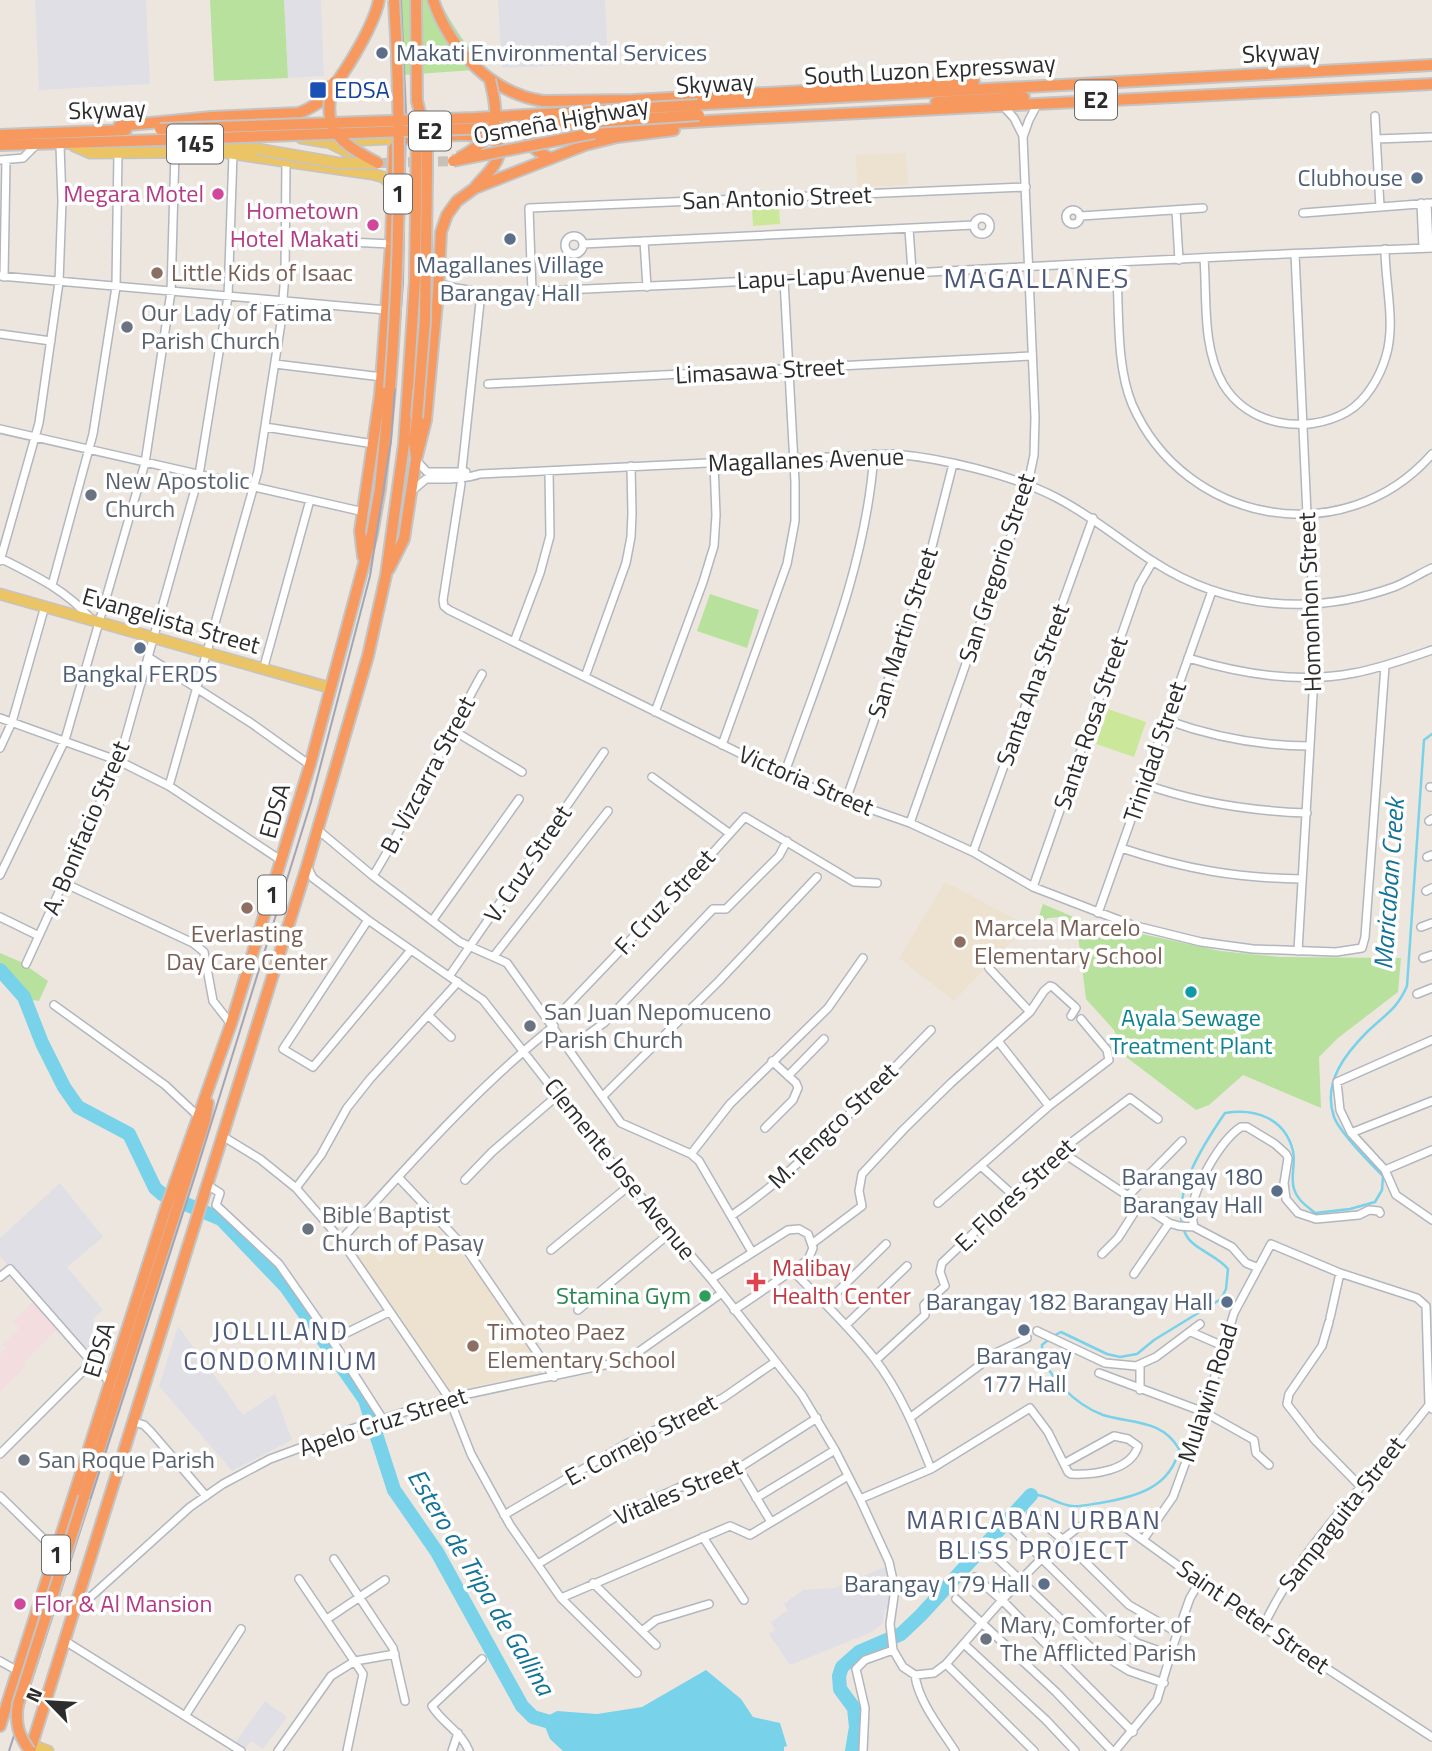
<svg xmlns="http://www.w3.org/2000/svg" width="1432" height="1751" font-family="'Titillium Web',sans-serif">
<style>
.industrial{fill:#e0dfe6}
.education{fill:#ede2cf}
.medical{fill:#f3dddf}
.green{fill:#b8e19e}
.pitch{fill:#cbe79a}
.water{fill:#77d2ea}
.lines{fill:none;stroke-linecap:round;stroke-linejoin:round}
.stream{stroke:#77d2ea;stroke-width:2.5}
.river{stroke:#77d2ea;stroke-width:14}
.highway-tunnel{stroke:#c6c1bb;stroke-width:10;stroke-dasharray:10 5;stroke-linecap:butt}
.minor-casing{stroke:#b2b6bf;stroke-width:10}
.major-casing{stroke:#c4c4c4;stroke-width:13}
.highway-casing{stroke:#c4c4c4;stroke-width:14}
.minor{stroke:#fff;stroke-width:7}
.major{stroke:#ebc466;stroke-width:10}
.highway{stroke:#f7995f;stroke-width:10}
.tram{stroke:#a2a5b5;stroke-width:2}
.major-bridge-casing{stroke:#c4c4c4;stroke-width:13;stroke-linecap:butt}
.highway-bridge-casing{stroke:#c4c4c4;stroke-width:14;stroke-linecap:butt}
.major-bridge{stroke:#ebc466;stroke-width:10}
.highway-bridge{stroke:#f7995f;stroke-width:10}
.service-dot{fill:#5c6f8a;stroke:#fff;stroke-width:2.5}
.transit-dot{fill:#1a4fb4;stroke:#fff;stroke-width:2.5}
.hotel-dot{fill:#d1479c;stroke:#fff;stroke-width:2.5}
.education-dot{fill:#8d6e63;stroke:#fff;stroke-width:2.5}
.worship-dot{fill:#6b7280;stroke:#fff;stroke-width:2.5}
.culture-dot{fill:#0f9aa8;stroke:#fff;stroke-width:2.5}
.health-dot{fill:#e0444e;stroke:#fff;stroke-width:2.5}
.leisure-dot{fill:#2e9e5b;stroke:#fff;stroke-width:2.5}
.labels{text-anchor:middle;stroke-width:7;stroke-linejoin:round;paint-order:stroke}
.shield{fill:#fff;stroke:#6b6b6b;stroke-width:2}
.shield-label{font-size:23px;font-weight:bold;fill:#2c2c2c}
.service-label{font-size:24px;fill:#4e5e75;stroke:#fff;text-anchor:end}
.street-label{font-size:24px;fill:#2c2c2c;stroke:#fff}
.transit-label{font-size:24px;fill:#164399;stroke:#fff;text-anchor:start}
.hotel-label{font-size:24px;fill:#b23c85;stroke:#fff;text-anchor:end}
.education-label{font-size:24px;fill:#785e54;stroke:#fff;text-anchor:start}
.worship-label{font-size:24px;fill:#5b616d;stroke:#fff;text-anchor:start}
.culture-label{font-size:24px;fill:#0d838f;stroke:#fff}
.health-label{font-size:24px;fill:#be3a42;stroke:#fff;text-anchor:start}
.leisure-label{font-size:24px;fill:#27864d;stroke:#fff;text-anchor:end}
.water-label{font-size:26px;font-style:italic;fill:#137298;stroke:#fff}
.neighbourhood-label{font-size:26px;letter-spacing:2px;fill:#4e587b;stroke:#fff}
.quarter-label{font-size:28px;letter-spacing:2px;fill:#4e587b;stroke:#fff}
</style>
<rect width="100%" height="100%" fill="#ede6df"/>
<path class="industrial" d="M35 0H146L150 84 39 90Z
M284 0H321L324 76 288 78Z
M498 0H605L608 63 502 68Z
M60 1183 103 1237 67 1267 103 1310 94 1318 92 1335 115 1341 102 1372 0 1256V1238Z
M178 1326 243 1415 275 1394 292 1440 232 1471 159 1386Z
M885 1567 891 1588 889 1606 884 1611 883 1623 872 1632 790 1665 769 1634 775 1630 771 1622 788 1610 784 1604 803 1590 834 1588Z
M265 1701 287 1717 263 1749 251 1741 244 1750 235 1743Z"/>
<path class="education" d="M906 153 908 185 857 187 856 155Z
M945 882 1027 925 954 1001 899 958Z
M424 1215 476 1270 544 1367 541 1373 449 1391 347 1247 358 1237 380 1262 402 1241 400 1238Z"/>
<path class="medical" d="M35 1300 60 1327 23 1363 26 1366 0 1391V1354L6 1348 3 1344 19 1328 13 1321Z"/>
<path class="green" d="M210 0H284L288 78 214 81Z
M398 0H439C453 26 467 48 488 69L403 75Z
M710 594 759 610 747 648 697 631Z
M1043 904 1083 921 1220 951 1280 957 1401 958 1398 992 1338 1038 1319 1057 1321 1108 1243 1075 1209 1105 1196 1110 1126 1057 1114 1030 1086 999 1078 935 1061 917 1048 918 1036 925Z
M0 953 21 962 48 981 39 1001 32 1000 0 966Z"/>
<path class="pitch" d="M779 208 780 224 753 226 752 209Z
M1108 709 1146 722 1134 757 1096 744Z"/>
<path class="water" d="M706 1670 741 1699 753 1717 780 1723 787 1746 784 1747V1751H563L550 1739 542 1719 557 1711 597 1714 642 1707Z"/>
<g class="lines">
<path class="stream" d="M1053 1336 1061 1332 1107 1354 1120 1357 1137 1354 1154 1340 1221 1299 1226 1289 1228 1269C1217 1255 1193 1249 1186 1235 1167 1199 1205 1142 1225 1113 1255 1108 1285 1118 1293 1151 1296 1163 1290 1177 1294 1189 1297 1200 1307 1206 1315 1213L1350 1209 1375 1202 1382 1190 1383 1176C1370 1163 1340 1133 1334 1117 1322 1082 1346 1053 1368 1031 1386 1014 1397 1009 1407 986L1424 740 1432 734
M1031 1495C1045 1493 1058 1505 1072 1506 1081 1507 1091 1504 1100 1503 1135 1497 1171 1488 1179 1449 1162 1419 1132 1424 1103 1415 1078 1406 1041 1374 1042 1345L1048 1340"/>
<path class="river" d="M0 970 24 997 42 1043 64 1087 78 1107 129 1134 155 1188 162 1194 221 1219 286 1287 365 1400 394 1490 437 1552 522 1706 533 1717 560 1725
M852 1751 856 1727 854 1708 840 1689 839 1676 842 1667 859 1652 901 1634 921 1615 1031 1495"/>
<path class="highway-tunnel" d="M378 163 453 161
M393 285 434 287"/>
<g class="minor-casing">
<path id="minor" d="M1003 106 1014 118 1023 136
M1375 116 1380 207
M1376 139 1432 137
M0 160 23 158 34 147
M1421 203 1423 248
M1427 203 1429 248
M1066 217a7 7 0 1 1 14 0a7 7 0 1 1-14 0Z
M1176 210 1179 260
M1303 213 1432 203
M1081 216 1203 208
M974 226a8 8 0 1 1 16 0a8 8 0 1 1-16 0Z
M909 229 912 271
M565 245a9 9 0 1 1 18 0a9 9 0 1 1-18 0Z
M286 239 391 244
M644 241 647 287
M583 244 974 225
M1295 254 1307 514 1314 605V677L1298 951
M1204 258C1207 299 1202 347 1223 384 1248 426 1306 435 1347 412 1366 401 1380 377 1386 356 1396 323 1385 284 1385 249
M1116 262C1120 306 1115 363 1132 404 1184 524 1344 554 1432 454
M0 276 386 310
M4 277 6 160
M438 282C450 290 467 288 480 292
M532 291 529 208 1026 187
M438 292 469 297 481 293C798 282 1115 259 1432 248
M0 334 51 341
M275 364 382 377
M488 384 1031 356
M265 427 374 444
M0 429 364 512
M416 460 427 472H466
M461 479 481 293
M461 484 443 600 444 606 449 610 784 775 827 794 910 823 973 852 1033 887 1132 925 1201 942 1253 949 1336 952 1362 948 1365 937 1385 666
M413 490 426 479C445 479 462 480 480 474L893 454C943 458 1013 475 1057 498 1092 516 1121 541 1154 562 1227 609 1313 616 1394 587 1407 582 1419 574 1432 568
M0 558C34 575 66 590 91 619
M0 561 39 423 59 282 62 201 60 146
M52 585 93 434 116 287 118 153
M514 642 540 573 550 536 549 471
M148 657 251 723 310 765
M1188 658C1241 674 1299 684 1354 673 1381 668 1406 659 1432 650
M263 670 310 500
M585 677 626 563 631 537 632 513 631 466
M655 712 703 582 714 546 716 515 714 463
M0 718 119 761 169 786 282 861
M1166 720C1213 737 1260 746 1310 746
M451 729 522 772
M722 745 787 564 795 521V482L784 280
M0 748 12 722 45 606
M784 775C821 670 866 567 874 454
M652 777 729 833
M1144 784C1197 803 1250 811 1307 813
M169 786 258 471 281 323 285 274 286 163
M1430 787H1432
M846 800 924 578 953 464
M1429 821 1432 819
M910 823 1026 493 1034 455 1035 417 1023 137 1029 120 1038 103
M318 830 373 876 460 942 507 963 621 1123 691 1154 699 1161 752 1252
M1121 848C1185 869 1235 878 1302 879
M973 852 1093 518
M1427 857 1432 855
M307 866 313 878 368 920 483 1000 591 1138 711 1279 802 1395 835 1450 860 1499 889 1562 895 1589 890 1624 893 1650 903 1667 915 1675 934 1673 946 1664C975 1632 1059 1528 1096 1519 1106 1517 1113 1522 1122 1525L1263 1627 1432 1737
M0 875 65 740 145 463 171 292 175 152
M373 876C413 811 445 740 482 674
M64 883 193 943 204 952 213 1001 231 1024
M1033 887 1139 585 1153 561
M1426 891 1432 888
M1098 913 1212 591
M0 917 39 936
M368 920 283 1049 313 1067 411 950
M432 921 519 799
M1421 927 1432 923
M494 956 608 811
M1423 958 1432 955
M26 964 119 761 199 475 228 297 233 154
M989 968 1030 1012
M450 975 604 752
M1417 994 1432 988
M54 1005 165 1085 198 1116
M428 1015 451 1037
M551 1023 699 868 745 817 854 882 877 883
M1432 1040 1337 1082 1340 1110 1351 1133 1385 1170 1396 1195 1432 1220
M998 1041 1049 1106
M569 1048 604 1023 713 909H726L779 856 787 841
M788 1076 824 1039
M603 1096 719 981 817 877
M765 1128 793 1100 798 1088 796 1083 772 1061
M1351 1133 1432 1101
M224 1137 260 1159 296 1188 341 1240 449 1398 471 1454 510 1525 561 1598 637 1673
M1060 1151 1169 1223 1179 1226 1194 1227
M691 1154 730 1104 828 1008 863 958
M981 1166 1013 1195
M1385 1170 1432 1150
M398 1177 467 1250 554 1377
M465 1180 492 1152 558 1095
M209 1186 220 1193 216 1205 279 1264 332 1340 382 1418
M296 1188 321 1155 347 1108 370 1079 458 982
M1127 1197 1182 1141
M938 1203 1049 1106 1109 1060 1107 1050 1081 1019
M731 1216C806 1165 867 1095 931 1030
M341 1240C408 1166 475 1089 554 1026
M813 1243 862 1206 859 1191 862 1174 904 1129 951 1083 1030 1012 1044 991 1050 986 1053 987 1074 1006 1076 1008 1071 1016
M551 1250 630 1185
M1102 1254 1118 1238 1139 1205
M1256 1267 1246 1263 1232 1247 1194 1227C1193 1222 1192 1216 1192 1211 1194 1186 1221 1140 1241 1127H1247L1275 1144 1286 1154 1288 1158 1284 1183 1286 1199 1298 1213 1316 1219 1359 1215 1369 1210 1379 1211 1380 1213
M793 1271C821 1300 850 1327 874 1358 900 1391 916 1431 931 1469
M1134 1274 1169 1223
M0 1277 10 1269 111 1384
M711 1279 788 1230 799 1229 808 1234 813 1248 808 1260 734 1310
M825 1304 886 1244
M578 1310 670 1233
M1330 1318 1340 1273
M1329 1322 1322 1346 1289 1394 1287 1404 1315 1440 1360 1486
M846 1325 907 1266
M1037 1331 1105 1363 1136 1366 1156 1357 1200 1324
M1191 1332 1223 1346
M332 1340 389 1312
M876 1360 925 1315 924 1305 945 1286 940 1272 942 1263 1060 1151 1130 1098 1158 1119
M1140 1366V1390
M1099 1373 1204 1412 1254 1440 1256 1453 1269 1465
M911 1417 996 1353 1027 1338
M134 1422 144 1425 151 1432 206 1496
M0 1454 92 1362
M738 1467 771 1522
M0 1496 57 1552
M756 1498 835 1450
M860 1499 931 1469 1030 1408 1048 1432 1068 1472 1071 1474C1093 1475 1131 1471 1138 1446L1128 1439 1114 1436 1065 1463
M1031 1513 1062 1539 1129 1605 1178 1633
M504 1515 626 1444 723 1398 775 1362
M1013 1530 1108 1624 1137 1643 1171 1655
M703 1537 744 1600
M1143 1540 1173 1497 1204 1412 1234 1313 1271 1244 1340 1273 1417 1298 1426 1306 1429 1405 1432 1409
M993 1554 1089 1646 1129 1671 1164 1683
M334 1559 393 1648 405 1701
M538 1564 624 1512 678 1488 742 1466 817 1418
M975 1577 1003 1601 1133 1732
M299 1579 363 1674 347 1751
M593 1583 656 1645
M561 1598 730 1526 750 1535 848 1476
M956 1599 1056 1692 1112 1751
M75 1611 190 1507 223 1484 270 1459 357 1427 449 1398 623 1361 634 1355 722 1293
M327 1619 385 1580
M1263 1627C1302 1543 1373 1478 1429 1405
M642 1631 656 1620 709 1604
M65 1641 241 1751
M964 1644 1046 1720 1075 1751
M0 1661 18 1671
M946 1664 1034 1751
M915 1675C918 1701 941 1729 955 1751
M185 1716 241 1629
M278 1751 331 1676 355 1661 395 1654
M452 1751 458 1733
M469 1751C462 1732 442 1723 432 1706L482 1659
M863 1751 865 1708 856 1669 865 1660 893 1650
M1115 1751 1157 1700 1174 1643 1190 1598 1200 1581"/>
</g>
<g class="major-casing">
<path id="major" d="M301 138 325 142 405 138
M330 143 346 151 351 157 350 168
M188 144 257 149
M74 146 90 153 221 152 372 174 383 177 393 186
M0 594 331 688
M32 1745 48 1751"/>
</g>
<g class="highway-casing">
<path id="highway" d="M416 0 417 101
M433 0C450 49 490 93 543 101L633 100 974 82
M936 102 1024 97
M690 105 1432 65
M540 121C522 140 531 150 551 158
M119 126 212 117 298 113C305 111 312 107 318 103 339 86 374 26 379 0
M594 133 640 125 760 118 1432 84
M0 135 126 130
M474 136 495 130
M0 145 160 140
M416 457 414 442 417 418
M363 557 360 531 380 395 391 244 394 148 401 140 408 138C430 137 480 130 497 142 505 160 487 173 476 186
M389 569 404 539 416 460 426 420 438 292 441 232 447 215 457 201 475 188 585 145 617 137 674 130
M84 1497 205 1121 208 1103
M0 1726 166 1208 231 1024 310 765 372 534 380 489 390 388
M30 1751 307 866 368 656 386 575 404 444 408 387"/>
</g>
<use href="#minor" class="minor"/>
<use href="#major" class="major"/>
<use href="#highway" class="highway"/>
<path class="tram" d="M9 1751 194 1179 311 802 370 576 391 441 403 282 406 112 401 0"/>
<g class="major-bridge-casing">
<path id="major-bridge" d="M257 149 338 163H378"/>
</g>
<g class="highway-bridge-casing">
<path id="highway-bridge" d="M334 82C319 129 340 143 378 163
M160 129 475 118 698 105
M160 140 519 127 699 115
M459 158C499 136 500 121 490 80
M453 161 594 133
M408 387 415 280 417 125
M390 388C400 259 402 129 394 0
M417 418 425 321 427 173V140L417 101
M30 1751C18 1735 15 1723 18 1704L84 1497"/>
</g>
<use href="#major-bridge" class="major-bridge"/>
<use href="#highway-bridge" class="highway-bridge"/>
</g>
<g class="service-dot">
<circle cx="382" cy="53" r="7"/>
<circle cx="1417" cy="178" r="7"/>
<circle cx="510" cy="239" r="7"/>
<circle cx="140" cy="648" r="7"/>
<circle cx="1277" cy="1191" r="7"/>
<circle cx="1227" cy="1302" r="7"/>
<circle cx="1024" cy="1330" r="7"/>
<circle cx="1044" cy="1584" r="7"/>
</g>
<rect class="transit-dot" x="309" y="81" width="18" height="18" rx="3.5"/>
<g class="hotel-dot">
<circle cx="218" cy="194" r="7"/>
<circle cx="373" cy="225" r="7"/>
<circle cx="20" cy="1604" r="7"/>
</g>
<g class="education-dot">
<circle cx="157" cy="273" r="7"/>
<circle cx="247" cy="908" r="7"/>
<circle cx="960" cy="942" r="7"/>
<circle cx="473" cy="1346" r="7"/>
</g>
<g class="worship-dot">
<circle cx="127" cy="327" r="7"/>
<circle cx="91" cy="495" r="7"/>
<circle cx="530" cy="1026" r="7"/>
<circle cx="308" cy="1229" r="7"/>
<circle cx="24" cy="1460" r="7"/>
<circle cx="986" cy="1639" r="7"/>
</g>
<circle class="culture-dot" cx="1191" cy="992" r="7"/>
<path class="health-dot" d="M752.5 1271.5h7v7h7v7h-7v7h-7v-7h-7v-7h7z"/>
<circle class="leisure-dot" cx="705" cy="1296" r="7"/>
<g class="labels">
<g class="shield">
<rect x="1075" y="80.5" width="42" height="39" rx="5"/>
<rect x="409" y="111.5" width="42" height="39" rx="5"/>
<rect x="167" y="124.5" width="56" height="39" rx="5"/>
<rect x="384" y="174.5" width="28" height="39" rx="5"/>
<rect x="258" y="875.5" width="28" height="39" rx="5"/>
<rect x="42" y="1535.5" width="28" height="39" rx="5"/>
</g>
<g class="shield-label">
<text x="1096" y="108">E2</text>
<text x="430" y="139">E2</text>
<text x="195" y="152">145</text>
<text x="398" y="202">1</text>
<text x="272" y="903">1</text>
<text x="56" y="1563">1</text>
</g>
<g class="service-label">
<text x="396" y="61" text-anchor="start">Makati Environmental Services</text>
<text x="1403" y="186">Clubhouse</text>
<text x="510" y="273" text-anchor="middle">Magallanes Village<tspan x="510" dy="28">Barangay Hall</tspan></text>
<text x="140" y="682" text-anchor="middle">Bangkal FERDS</text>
<text x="1263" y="1185">Barangay 180<tspan x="1263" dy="28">Barangay Hall</tspan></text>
<text x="1213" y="1310">Barangay 182 Barangay Hall</text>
<text x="1024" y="1364" text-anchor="middle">Barangay<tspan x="1024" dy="28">177 Hall</tspan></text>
<text x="1030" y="1592">Barangay 179 Hall</text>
</g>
<g class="street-label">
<text transform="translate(1281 53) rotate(-3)" y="8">Skyway</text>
<text transform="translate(930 70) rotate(-3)" y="8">South Luzon Expressway</text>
<text transform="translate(715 84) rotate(-3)" y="8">Skyway</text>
<text transform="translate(107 110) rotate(-2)" y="8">Skyway</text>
<text transform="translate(561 121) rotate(-10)" y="8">Osmeña Highway</text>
<text transform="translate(777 198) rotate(-2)" y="8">San Antonio Street</text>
<text transform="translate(831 276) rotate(-3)" y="8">Lapu-Lapu Avenue</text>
<text transform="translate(760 371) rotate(-3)" y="8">Limasawa Street</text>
<text transform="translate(806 460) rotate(-2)" y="8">Magallanes Avenue</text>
<text transform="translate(997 568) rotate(-72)" y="8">San Gregorio Street</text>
<text transform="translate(1310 602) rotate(-92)" y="8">Homonhon Street</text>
<text transform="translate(171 621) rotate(16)" y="8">Evangelista Street</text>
<text transform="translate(903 633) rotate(-72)" y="8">San Martin Street</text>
<text transform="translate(1033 685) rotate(-70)" y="8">Santa Ana Street</text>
<text transform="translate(1091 723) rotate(-71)" y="8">Santa Rosa Street</text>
<text transform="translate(1155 752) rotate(-71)" y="8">Trinidad Street</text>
<text transform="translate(428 775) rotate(-62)" y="8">B. Vizcarra Street</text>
<text transform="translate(806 781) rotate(23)" y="8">Victoria Street</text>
<text transform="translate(275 811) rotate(-74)" y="8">EDSA</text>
<text transform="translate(86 828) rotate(-67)" y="8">A. Bonifacio Street</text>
<text transform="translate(528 864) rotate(-56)" y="8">V. Cruz Street</text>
<text transform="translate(665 902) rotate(-47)" y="8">F. Cruz Street</text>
<text transform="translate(833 1126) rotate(-44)" y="8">M. Tengco Street</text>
<text transform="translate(620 1169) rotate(51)" y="8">Clemente Jose Avenue</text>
<text transform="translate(1015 1195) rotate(-43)" y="8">E. Flores Street</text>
<text transform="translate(99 1350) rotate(-73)" y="8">EDSA</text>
<text transform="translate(1208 1393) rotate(-72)" y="8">Mulawin Road</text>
<text transform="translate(383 1422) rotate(-18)" y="8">Apelo Cruz Street</text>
<text transform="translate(641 1440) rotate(-28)" y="8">E. Cornejo Street</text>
<text transform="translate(678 1492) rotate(-23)" y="8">Vitales Street</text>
<text transform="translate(1342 1514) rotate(-52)" y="8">Sampaguita Street</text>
<text transform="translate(1253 1617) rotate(35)" y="8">Saint Peter Street</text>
</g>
<g class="transit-label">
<text x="334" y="98">EDSA</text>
</g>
<g class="hotel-label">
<text x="204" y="202">Megara Motel</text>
<text x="359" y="219">Hometown<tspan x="359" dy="28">Hotel Makati</tspan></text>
<text x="34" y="1612" text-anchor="start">Flor &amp; Al Mansion</text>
</g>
<g class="education-label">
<text x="171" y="281">Little Kids of Isaac</text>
<text x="974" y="936">Marcela Marcelo<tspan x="974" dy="28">Elementary School</tspan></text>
<text x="247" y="942" text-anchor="middle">Everlasting<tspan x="247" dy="28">Day Care Center</tspan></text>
<text x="487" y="1340">Timoteo Paez<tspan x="487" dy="28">Elementary School</tspan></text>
</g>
<g class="worship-label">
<text x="141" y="321">Our Lady of Fatima<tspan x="141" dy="28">Parish Church</tspan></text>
<text x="105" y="489">New Apostolic<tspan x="105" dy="28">Church</tspan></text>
<text x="544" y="1020">San Juan Nepomuceno<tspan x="544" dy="28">Parish Church</tspan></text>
<text x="322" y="1223">Bible Baptist<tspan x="322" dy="28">Church of Pasay</tspan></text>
<text x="38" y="1468">San Roque Parish</text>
<text x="1000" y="1633">Mary, Comforter of<tspan x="1000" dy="28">The Afflicted Parish</tspan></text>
</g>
<g class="culture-label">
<text x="1191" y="1026">Ayala Sewage<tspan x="1191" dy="28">Treatment Plant</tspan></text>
</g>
<g class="health-label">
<text x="772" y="1276">Malibay<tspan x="772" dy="28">Health Center</tspan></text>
</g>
<g class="leisure-label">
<text x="691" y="1304">Stamina Gym</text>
</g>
<g class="water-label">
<text transform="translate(1389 884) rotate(-86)" y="9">Maricaban Creek</text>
<text transform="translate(481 1582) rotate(59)" y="9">Estero de Tripa de Gallina</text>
</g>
<g class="neighbourhood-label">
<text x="281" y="1340">JOLLILAND<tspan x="281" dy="30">CONDOMINIUM</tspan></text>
<text x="1034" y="1529">MARICABAN URBAN<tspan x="1034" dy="30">BLISS PROJECT</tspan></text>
</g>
<g class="quarter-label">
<text x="1037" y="288">MAGALLANES</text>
</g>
</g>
<g transform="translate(49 1702) rotate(295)" stroke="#ffffff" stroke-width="5" paint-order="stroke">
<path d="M0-5L12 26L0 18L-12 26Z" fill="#2c2c2c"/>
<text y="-10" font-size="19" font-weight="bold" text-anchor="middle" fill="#2c2c2c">N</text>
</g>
</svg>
